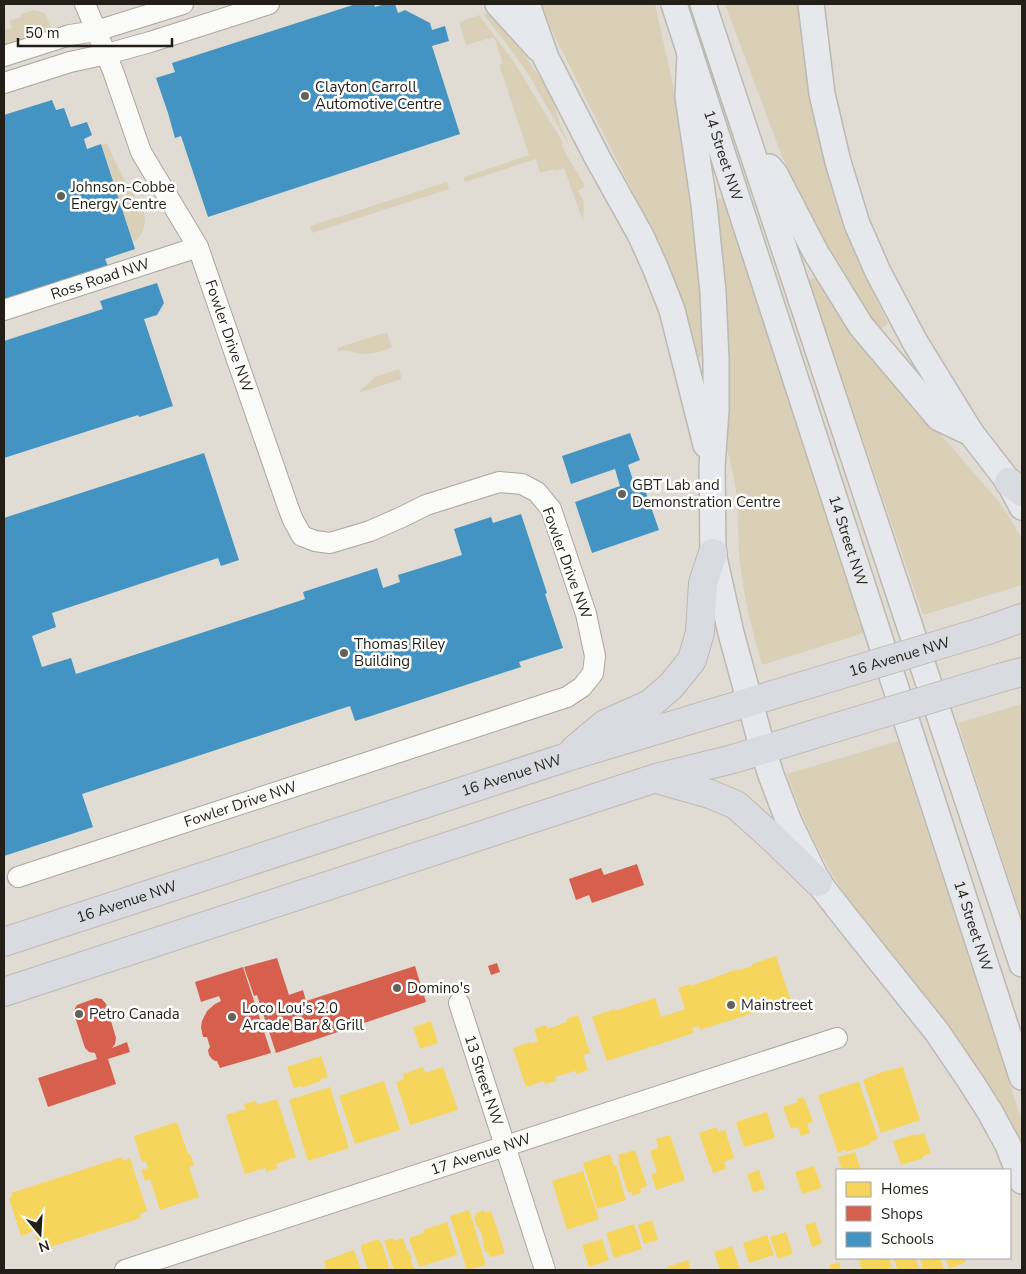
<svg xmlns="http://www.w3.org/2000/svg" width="1026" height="1274" font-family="'Nunito Sans',sans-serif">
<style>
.green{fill:#dad0b8}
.homes{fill:#f6d55c}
.shops{fill:#d6604d}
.schools{fill:#4393c3}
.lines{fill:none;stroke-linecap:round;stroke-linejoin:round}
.minor-casing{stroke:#a9a69f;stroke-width:22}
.major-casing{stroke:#bbb9b4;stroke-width:28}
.highway-casing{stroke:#bbb9b4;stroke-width:30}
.minor{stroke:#fafaf8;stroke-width:20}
.major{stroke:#e7e8eb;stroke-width:25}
.highway{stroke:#d9dbe1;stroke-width:28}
.highway-bridge-casing{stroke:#bbb9b4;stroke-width:30;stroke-linecap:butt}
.highway-bridge{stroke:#d9dbe1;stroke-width:28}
.poi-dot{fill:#646159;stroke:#fff;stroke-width:2}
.labels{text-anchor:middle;stroke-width:5;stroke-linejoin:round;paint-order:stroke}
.poi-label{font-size:15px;fill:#211f18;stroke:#fff;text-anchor:start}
.street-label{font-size:15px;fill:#211f18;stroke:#fff}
</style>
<rect width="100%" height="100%" fill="#e0dcd3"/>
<path class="green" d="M540 4H655C671 75 688 149 695 222 700 266 702 311 705 355L697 358 664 257 644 214 551 29Z
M725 4H798C806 70 816 134 836 198 849 241 868 283 888 324L878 330 835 267 796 189 778 146Z
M34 10 45 13 52 30 4 45V31L12 28 9 21 21 17V14Z
M492 12 505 27 545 85 554 104 561 127 568 141 567 142 530 77 512 51 483 14Z
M479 15 514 62 559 136 563 144 562 145 564 150 585 186 578 191 584 202 583 221 564 168 556 171 555 169 540 173 536 159 465 182 464 177 529 155 499 64 503 63 494 37 466 45 459 22Z
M107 143C113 157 119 170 126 183 132 193 141 203 144 214 147 224 142 237 133 242L102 145Z
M447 182 449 189 312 233 310 226Z
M724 198 742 241 864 633 762 665C753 634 745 603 741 571 737 545 739 517 736 491 734 474 729 458 725 442L715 200Z
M818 276 923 414 999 502 1016 528 1022 540V585L923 615 808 280Z
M387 332 392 347C384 350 375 354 367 354 357 355 348 348 338 351L337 348Z
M399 369 402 379 358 393 375 377Z
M1022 704V919L958 723Z
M898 741 1022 1121V1144L1020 1145C1011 1128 1003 1111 993 1094 984 1078 973 1062 962 1047 928 998 887 955 853 906 824 866 803 821 787 774Z"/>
<path class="homes" d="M776 956 791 1001 700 1030 699 1026 692 1028 694 1033 607 1061 592 1017 615 1009V1011L655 998 661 1017 685 1009 678 988 690 984 691 986 735 970V971L753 966 752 964Z
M578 1015 590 1053 583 1055 588 1070 577 1074 575 1071 555 1077 556 1081 545 1084 544 1081 526 1087 513 1048 531 1042V1044L538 1041 534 1029 546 1025 547 1029 567 1022 566 1019Z
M431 1021 438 1043 420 1049 413 1027Z
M321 1056 328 1077 320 1079 321 1081 301 1088V1086L294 1088 287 1067Z
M423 1067 425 1073 443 1067 458 1110 410 1125 396 1082 404 1079 403 1074Z
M903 1067 920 1120 881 1133 863 1080 882 1072Z
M384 1081 400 1130 355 1144 339 1096Z
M857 1082H859L878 1139 870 1142 871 1144 846 1152 845 1150 838 1153 818 1095Z
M330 1087 349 1148 308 1161 289 1100Z
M803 1097 804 1100H805L813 1122 807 1124 810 1133 801 1136 798 1127 791 1129 783 1107 798 1102 797 1099Z
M277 1099 296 1157 276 1164 278 1168 266 1172 265 1168 245 1174 226 1115 246 1109 244 1104 256 1101 257 1105Z
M767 1112 775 1138 744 1147 736 1122Z
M177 1122 188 1154H190L194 1165 189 1167 199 1197 160 1210 150 1179 145 1181 141 1170 148 1168 146 1161 142 1162 134 1136Z
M717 1127 718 1132 725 1130 734 1158 724 1162 726 1169 713 1173 711 1166H710L699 1133Z
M924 1133 931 1153 923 1156V1158L901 1165 893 1141 915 1134 916 1136Z
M670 1135 685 1180 656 1190 651 1174 657 1173 650 1151 658 1148 656 1139Z
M635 1150 647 1186 640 1189 641 1193 633 1196 631 1191 628 1193 618 1161H620L618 1155Z
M855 1152 861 1170H842L838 1157Z
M610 1154 614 1166 616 1165 626 1200 597 1209 583 1163Z
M122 1157 123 1161 130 1158 147 1211 140 1214 141 1218 47 1248 46 1244 39 1247 34 1231 30 1232V1233L21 1236 9 1198 12 1197 11 1193Z
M814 1166 822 1188 802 1194 795 1172Z
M759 1170 765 1189 753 1193 747 1174Z
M583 1171 599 1219 567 1230 552 1181Z
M469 1210 486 1265 467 1270 450 1216Z
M484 1210 485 1213 491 1211 505 1253 493 1257 492 1256 490 1257 487 1251 485 1252 483 1243H484L479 1227H477L474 1218 476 1217 475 1214Z
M652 1220 658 1240 644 1244 638 1225Z
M447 1222 457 1255 419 1267 409 1238 424 1233 423 1230Z
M815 1222 822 1243 812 1247 805 1225Z
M634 1224 642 1249 614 1258 606 1233Z
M786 1232 793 1254 778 1259 770 1237Z
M767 1235 774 1255 749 1263 743 1243Z
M393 1238 394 1241 403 1238 407 1251H409L412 1259 410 1260 415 1270H394L384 1241Z
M379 1239 380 1243 381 1242 389 1266 388 1267 389 1270H368L361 1249H362L361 1245Z
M602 1239 609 1260 589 1267 582 1245Z
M732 1246 740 1270H720L714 1252Z
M354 1250 361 1270H326L324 1261Z
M858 1258H889L892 1266 890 1267 891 1270H862Z
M893 1258H915L919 1268 916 1269 917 1270H898Z
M920 1258H940L944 1270H923Z
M946 1258H966L967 1259 965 1260 966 1262 949 1269Z
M688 1260 691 1270H669L667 1267Z
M839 1262 841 1270H831L829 1265Z"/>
<path class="shops" d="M637 864 644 885 592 903 589 895 576 900 569 879 601 868 604 875Z
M277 958 289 995 303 990 306 1001 415 966 426 1002 276 1053 257 995 254 996 244 967Z
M497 963 500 972 491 975 488 966Z
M243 967 271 1053 220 1068 217 1061H215L212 1059 209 1055 208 1050 210 1047 207 1037H203L201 1027 202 1021 207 1011 215 1004 221 1001 219 996 201 1002 195 982Z
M96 998 102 999 106 1004 116 1038 115 1044 112 1048 127 1042 130 1052 108 1059 116 1084 48 1107 38 1078 97 1059 95 1053 89 1052 85 1048 74 1014 75 1008 77 1005Z"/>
<path class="schools" d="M356 4H374L375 7 385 4H395L398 13 405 10 430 23 432 30 445 26 449 41 432 46 460 134 208 217 181 136 175 138 168 113 156 78 175 72 172 63Z
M52 100 56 110 64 108 71 127 87 122 92 135 84 139 87 149 101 144 135 249 105 259 108 266 4 299V115Z
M157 283 164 303 157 315 144 319 173 406 139 417 138 415 4 458V341L103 309 100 301Z
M630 433 640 460 628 465 633 480 641 478 659 530 592 553 575 502 620 486 615 469 571 484 562 456Z
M204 453 239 560 221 566 218 558 52 613 56 627 32 636 42 667 71 658 76 674 305 599 303 592 377 568 383 588 400 582 398 575 462 555 454 529 491 517 493 523 521 514 547 593 545 594 563 648 519 662 521 667 371 716 355 721 350 706 82 794 93 827 4 856V518Z"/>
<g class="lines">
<g class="minor-casing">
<g id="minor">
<path d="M4 56 70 35 96 31 183 4"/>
<path d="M4 83 70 62 107 54 150 42 269 4"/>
<path id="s1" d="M4 310 198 247"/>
<path id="s2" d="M18 877 567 697 582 687 593 673 595 656 586 614 551 509 537 492 522 484 499 482 426 505 402 517 370 531 330 543 315 541 302 536 293 520 288 507 198 247 141 152 113 71 85 4"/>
<path id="s3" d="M459 1003 545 1270"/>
<path id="s4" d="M125 1270 837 1038"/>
</g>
</g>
<g class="major-casing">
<g id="major">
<path d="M498 4 538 48"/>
<path d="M527 4 546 58 597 157 641 236 655 267 672 310 706 445"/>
<path id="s5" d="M674 4 1022 1077"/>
<path d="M703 4 1022 964"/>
<path d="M811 4 822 94 838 162 857 224 878 272 915 342 971 433 1009 482 1022 507"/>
<path d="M690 54 688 97 704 204 713 292 716 360V410L712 467 713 553 731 633 763 750 771 775 789 822 818 882 846 918 937 1032 971 1082 990 1112 1008 1145 1022 1181"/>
<path d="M769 167 775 174 816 253 861 326 939 418 971 433"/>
</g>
</g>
<g class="highway-casing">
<g id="highway">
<path d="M1009 482 1022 492"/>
<path d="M988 630 1022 618"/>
<path d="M1003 677 1022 672"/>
<path d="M574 750 605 724 650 704 671 686 692 660 700 632 703 583 713 553"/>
<path d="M657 779 710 794 736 805 775 840 818 882"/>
<path id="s6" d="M4 942 567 757 819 681"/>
<path d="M4 992 656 778 733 759 834 728"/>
</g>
</g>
<use href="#minor" class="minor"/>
<use href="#major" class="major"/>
<use href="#highway" class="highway"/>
<g class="highway-bridge-casing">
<g id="highway-bridge">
<path id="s7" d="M819 681 988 630"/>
<path d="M834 728 1003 677"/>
</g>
</g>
<use href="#highway-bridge" class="highway-bridge"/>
</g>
<g class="poi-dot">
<circle cx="305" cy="96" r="5"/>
<circle cx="61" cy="196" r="5"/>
<circle cx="622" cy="494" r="5"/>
<circle cx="344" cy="653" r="5"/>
<circle cx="397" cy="988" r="5"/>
<circle cx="731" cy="1005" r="5"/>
<circle cx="79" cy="1014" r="5"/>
<circle cx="232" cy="1017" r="5"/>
</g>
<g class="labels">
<g class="poi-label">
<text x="315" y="92">Clayton Carroll<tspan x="315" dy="17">Automotive Centre</tspan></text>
<text x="71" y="192">Johnson-Cobbe<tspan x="71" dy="17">Energy Centre</tspan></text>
<text x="632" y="490">GBT Lab and<tspan x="632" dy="17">Demonstration Centre</tspan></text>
<text x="354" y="649">Thomas Riley<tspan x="354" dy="17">Building</tspan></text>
<text x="407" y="993">Domino's</text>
<text x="741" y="1010">Mainstreet</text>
<text x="242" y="1013">Loco Lou's 2.0<tspan x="242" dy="17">Arcade Bar &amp; Grill</tspan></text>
<text x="89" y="1019">Petro Canada</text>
</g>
<g class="street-label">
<text dy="5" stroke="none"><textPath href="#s5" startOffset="159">14 Street NW</textPath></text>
<text dy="5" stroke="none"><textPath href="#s1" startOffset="101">Ross Road NW</textPath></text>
<text transform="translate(229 336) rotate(71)" y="5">Fowler Drive NW</text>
<text dy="5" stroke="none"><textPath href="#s5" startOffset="564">14 Street NW</textPath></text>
<text transform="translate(567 563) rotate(70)" y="5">Fowler Drive NW</text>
<text dy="5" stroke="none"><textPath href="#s7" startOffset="84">16 Avenue NW</textPath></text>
<text dy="5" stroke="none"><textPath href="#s6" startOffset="534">16 Avenue NW</textPath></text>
<text dy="5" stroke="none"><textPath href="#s2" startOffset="234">Fowler Drive NW</textPath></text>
<text dy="5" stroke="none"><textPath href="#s6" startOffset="129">16 Avenue NW</textPath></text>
<text dy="5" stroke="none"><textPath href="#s5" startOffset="969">14 Street NW</textPath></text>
<text dy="5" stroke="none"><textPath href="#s3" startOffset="81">13 Street NW</textPath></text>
<text dy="5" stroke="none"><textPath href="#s4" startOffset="374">17 Avenue NW</textPath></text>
</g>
</g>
<rect width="1026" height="1274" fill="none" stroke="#211f18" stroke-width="10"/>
<rect x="836" y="1169" width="175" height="90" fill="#ffffff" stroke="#a6a5a3"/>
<rect x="846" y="1182" width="25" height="15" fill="#f6d55c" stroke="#a6a5a3"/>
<text x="881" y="1194" font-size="15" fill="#211f18">Homes</text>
<rect x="846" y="1206" width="25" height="15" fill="#d6604d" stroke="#a6a5a3"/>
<text x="881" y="1219" font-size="15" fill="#211f18">Shops</text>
<rect x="846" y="1232" width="25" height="15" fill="#4393c3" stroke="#a6a5a3"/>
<text x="881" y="1244" font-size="15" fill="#211f18">Schools</text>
<g transform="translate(40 1234) rotate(162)" stroke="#ffffff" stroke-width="4" paint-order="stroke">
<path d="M0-4L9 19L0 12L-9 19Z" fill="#211f18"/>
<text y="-8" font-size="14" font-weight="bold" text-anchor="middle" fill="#211f18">N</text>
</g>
<path d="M18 38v8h154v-8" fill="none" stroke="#211f18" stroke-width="2.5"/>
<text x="25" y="38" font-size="15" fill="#211f18" stroke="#ffffff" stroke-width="4" paint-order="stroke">50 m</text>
</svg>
